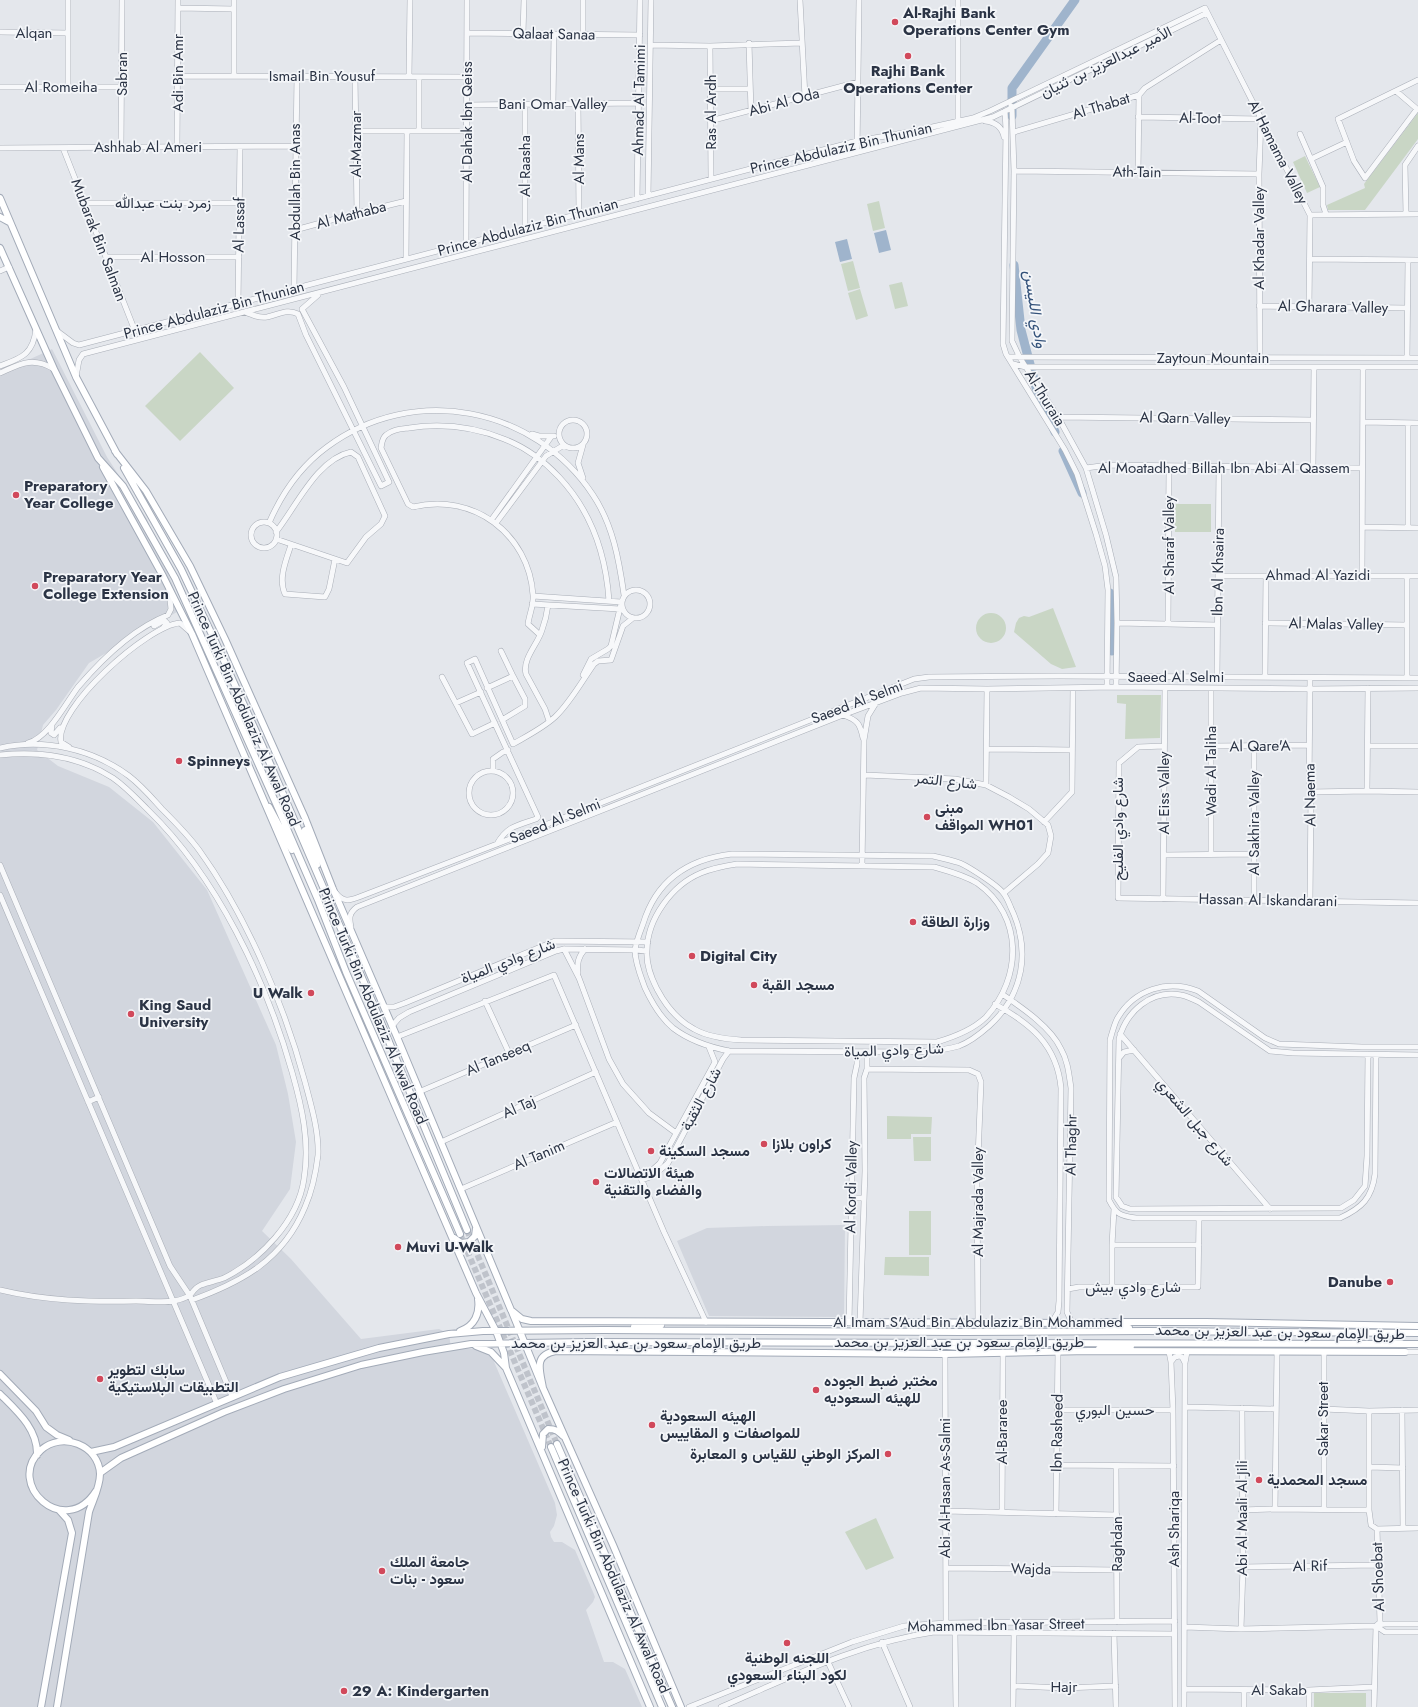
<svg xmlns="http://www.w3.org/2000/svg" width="1418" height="1707" font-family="Jost,Vazirmatn,sans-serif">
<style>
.built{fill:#d2d6de}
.green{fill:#c9d6c5}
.water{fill:#9fb4cc}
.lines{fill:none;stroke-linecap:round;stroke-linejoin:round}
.river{stroke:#9fb4cc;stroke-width:9}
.major-tunnel{stroke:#bfc3cb;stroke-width:6;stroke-dasharray:6 3;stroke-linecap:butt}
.minor-casing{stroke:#a9aeb7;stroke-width:6}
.major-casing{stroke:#a3abb8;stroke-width:8}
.minor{stroke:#f7f8fa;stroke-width:5}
.major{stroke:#fff;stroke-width:6}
.poi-dot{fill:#d1495b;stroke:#f4f6f9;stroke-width:1.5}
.labels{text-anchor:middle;stroke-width:3.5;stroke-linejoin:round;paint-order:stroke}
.poi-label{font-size:15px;font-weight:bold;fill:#2b3445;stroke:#f4f6f9;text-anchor:start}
.street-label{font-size:15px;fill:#2b3445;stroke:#f4f6f9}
.water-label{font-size:16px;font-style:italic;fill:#34527a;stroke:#f4f6f9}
</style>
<rect width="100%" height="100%" fill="#e4e7ec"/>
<path class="built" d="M52 349 107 457 147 519 182 609 89 663 56 710 43 725 37 750 58 766 109 787 153 822 207 890 276 1045 288 1094 296 1142 290 1189 262 1231 291 1259 361 1339 439 1329 449 1334 451 1348 479 1349 492 1357 555 1503 557 1515 554 1526 550 1532 551 1537 554 1542H562L575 1550 593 1592 595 1597 593 1602 586 1610 604 1662H613L625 1669 642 1707H0V373Z
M845 1225 844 1317 709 1316 677 1241 707 1228 767 1226Z"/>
<path class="green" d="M1418 113V139L1365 210H1328L1327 205 1365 188 1364 184Z
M1305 156 1320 187 1307 193 1293 162Z
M879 201 885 228 873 231 867 204Z
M853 261 860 288 848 291 841 264Z
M902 282 908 306 895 309 889 285Z
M860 289 868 316 856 320 848 293Z
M200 352 234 388 180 441 145 406Z
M1175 504H1211V532H1175Z
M1053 608 1076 667 1062 669 1051 664 1014 632 1016 623 1019 618 1024 616 1029 617Z
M976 628a15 15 0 1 1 30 0a15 15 0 1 1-30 0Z
M1117 695H1161L1160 738 1125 739 1126 704 1117 703Z
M887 1116 932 1117 931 1134H911V1139H887Z
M913 1137H931V1161H914Z
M909 1211H931V1255H909Z
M885 1257H929V1276L884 1275Z
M876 1518 894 1558 866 1570 845 1532Z
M1314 1693H1366V1707H1314Z"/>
<path class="water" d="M886 230 891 250 879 253 874 233Z
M847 239 852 259 840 262 835 242Z"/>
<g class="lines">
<path class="river" d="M1012 116V88L1075 0
M1014 265 1021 330 1037 391 1055 432
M1063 451 1082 493
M1110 593 1112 651"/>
<path class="major-tunnel" d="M467 1230 557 1444
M460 1234 551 1447"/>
<g class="minor-casing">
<path id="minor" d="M68 0V87
M800 0 805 97
M958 0V121
M178 8 234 9
M0 32 68 33
M467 33 640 35
M523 33 524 0
M583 34V0
M749 43 751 111
M650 45 710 46 802 43
M710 46 711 178
M178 76 467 77
M234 76V0
M355 76 357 213
M409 77 410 0
M419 77V131
M0 87H122
M710 89H750
M1396 91 1417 109 1365 178 1354 161 1338 119 1418 80
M553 104 554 34
M578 104 579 213
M467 105 639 103
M1011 106 1012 109 1014 171 1012 341 1020 358 1058 417 1086 468 1106 535 1116 577 1117 623 1116 687
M1005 111 1006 130 1003 344 1006 354 1065 450 1077 474 1096 534 1105 566 1108 590 1107 687
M1138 117 1261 119 1259 174 1260 358
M710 121 858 82
M985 121C995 122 1002 126 1004 137
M356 131H467
M1014 132 1139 95 1145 88 1221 40
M1300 134 1323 187V205L1326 214
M177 146 178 0
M121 147 122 0
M0 148 295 146
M63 148 135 331
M857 152 859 0
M1311 159 1347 142
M1014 171 1259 174
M1138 172 1139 95
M648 196 651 0
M637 199 640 0
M85 203H240
M1406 214 1405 165 1418 146
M1310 215 1418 214
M525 228V104
M295 230 357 213 406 201
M466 243 467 0
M106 257H239
M406 259 407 131
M1310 259 1418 260
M0 271 9 267
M294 289 297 76
M238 304 240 147
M1259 306 1407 308
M245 312C252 315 259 318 267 317 278 315 287 308 298 314L306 335 381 486 389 482 344 387 302 309 318 295
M57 331 73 343 79 345 857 141 914 131 973 118 990 111 1205 8 1310 215 1309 307
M1008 357 1418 358
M1407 358 1408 260
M1013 364 1026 367H1418
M0 366C21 358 33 355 36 329
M0 373C20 364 32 356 54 369
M76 377 79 360 83 354 993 117 1207 13
M1058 417 1313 420
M559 434a14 14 0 1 1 28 0a14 14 0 1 1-28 0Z
M1363 422 1418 423
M532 434 539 436H554
M1313 467 1314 367
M1086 468 1108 465 1362 468
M583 478 578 463 583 445
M492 519 551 437
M251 535a13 13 0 1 1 26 0a13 13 0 1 1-26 0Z
M269 523C282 493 301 466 327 447 413 383 534 406 593 495 613 525 619 560 624 595
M496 523 546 456 564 445
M1363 527 1418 528
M1408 528V423
M276 539 347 563 366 537 381 524 385 516 358 457 351 452C317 459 296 507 276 532
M291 545C286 560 278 579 285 594L325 597 329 589 335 559
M1362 575 1363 367
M1219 576H1418
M622 604a14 14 0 1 1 28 0a14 14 0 1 1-28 0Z
M533 596 621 602
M532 604 620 609
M548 605C547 613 545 622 542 630 538 644 522 659 526 674L545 709 549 721
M1117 623 1217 625
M1168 623 1169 466
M1265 623 1407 625
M154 626 163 621H165L167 623 163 628
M540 635 528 624C529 615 534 605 533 595 529 534 473 492 413 507L408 504 381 448C382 443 382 438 386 435 393 429 401 429 409 428 442 423 474 427 504 439 525 447 544 461 559 477 591 511 606 555 609 601
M583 675 591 659 608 649 611 646 621 604
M1217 676 1219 467
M442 677 472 734 495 723
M1265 677 1266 576
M1407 678V576
M487 688 513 676 501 651
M1211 688V854
M456 703 481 692
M843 715C858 720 860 724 863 738
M502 720 525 706V699L513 676
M52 725 51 733 54 735 60 728
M28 743C48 738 66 703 78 687 102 659 134 628 168 615L171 609 169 590
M1164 746 1138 747 1119 763 1118 898 1418 903
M1211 746 1309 745
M1254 746V901
M1369 746H1418
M69 747 61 742C54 709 148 625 180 623L189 631
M0 748C44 738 93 749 129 776 142 786 152 798 162 809 175 822 188 835 199 850 246 915 284 1004 305 1082 311 1105 319 1131 318 1155 316 1172 312 1191 305 1207 283 1260 242 1282 192 1300L190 1296
M987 749 1072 750
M0 755C40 751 79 756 113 778 126 787 137 799 148 810 217 877 266 980 292 1072 302 1107 310 1142 304 1179 298 1221 260 1260 224 1278 216 1281 209 1282 201 1285 196 1287 194 1290 191 1294 187 1298 179 1300 174 1301 162 1303 148 1301 136 1301 90 1302 45 1301 0 1290
M493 770V759L503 752 508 750
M469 793a22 22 0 1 1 44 0a22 22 0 1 1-44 0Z
M865 775 955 779 986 785 1009 797 1029 809 1048 825 1051 836 1048 853 1038 864 1004 893
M986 785 987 689
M1367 791 1368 688
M1311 792 1367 791 1418 792
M1044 822 1072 792 1073 688
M497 844C507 826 518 825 536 819L538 817 467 663 475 659 513 744C527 736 543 728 555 717 570 703 582 681 594 664L598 661 611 660 623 626 633 618
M732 854 933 856C942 858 951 860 960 863 969 867 999 886 1004 894 1007 898 1009 903 1011 908 1031 950 1024 994 989 1026 980 1034 970 1042 959 1046 946 1050 932 1051 920 1052L729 1051C709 1047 690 1041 673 1028 661 1018 652 1003 645 988 641 977 635 963 635 950 636 942 640 932 643 924 656 881 688 859 732 854Z
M1164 855 1253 854
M737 864 934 867C948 871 964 875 977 883 1024 916 1022 978 986 1017 973 1030 954 1037 937 1042L741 1040C724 1039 708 1037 694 1029 677 1020 666 1006 657 989 651 977 646 965 647 951 647 919 672 885 701 873 713 868 724 866 737 864Z
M0 865 170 1266 190 1296 232 1396
M862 866 864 740 868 716 876 703
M336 893C343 902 349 901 359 897L497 844 914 679 929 677 1060 676 1418 678
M0 895 217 1404
M1163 899 1165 688
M1310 901 1311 792 1309 786 1310 678
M351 927C349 918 349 913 357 907L843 715 902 693 921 688 987 689 1116 687 1311 689 1418 688
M564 949 579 978 609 1059 623 1084 649 1113 676 1133
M578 973C577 963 578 957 585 949
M1002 994C1021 1007 1051 1027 1061 1049 1068 1061 1069 1075 1071 1088L1067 1312 1072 1323
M485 1001 509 1053
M995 1004C1031 1024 1057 1045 1061 1088L1059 1301 1058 1312 1052 1322
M385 1007H394L405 1003 555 941 648 942
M392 1026 399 1018 409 1012 556 951 564 949 635 950 647 951
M1120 1034 1270 1209
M397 1037 554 975 664 1232 706 1322
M1368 1054 1367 1156 1365 1186 1354 1200 1341 1208 1130 1209 1122 1206 1116 1197 1119 1039C1126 1012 1151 989 1181 995 1187 996 1193 999 1199 1002L1270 1051 1293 1053 1418 1055
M1376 1055 1375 1174C1372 1198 1362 1208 1340 1218H1136C1120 1216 1116 1214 1109 1200L1110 1040C1112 1033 1114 1025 1117 1019 1134 989 1168 979 1198 991L1265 1038 1279 1044 1362 1047H1418
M1119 1058 1124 1052 1134 1050
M867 1069 969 1070 978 1074 981 1082 977 1183 978 1322
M421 1091 576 1025
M88 1102 99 1097
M441 1142 596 1072
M639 1174 651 1171 660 1163 715 1062 709 1047
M642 1180 653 1176 668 1163 723 1059 729 1051
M461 1189 617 1122
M851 1198H864
M1112 1245H1199
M1112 1288V1245L1114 1209
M1068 1289 1079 1287H1198L1199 1219
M849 1323 854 1078 857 1064V1052
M860 1323 865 1171 864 1078 867 1069V1052
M1169 1352 1171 1362 1173 1410 1175 1707
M1324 1352V1510
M1405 1352H1418
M945 1354 946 1623
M1171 1362 1175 1357 1179 1356 1182 1357 1185 1363
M1185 1407 1276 1409
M1323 1409 1369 1411 1418 1410
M1057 1410H1173
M1402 1410 1403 1528
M1369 1411V1510L1371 1525 1377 1529 1380 1622 1376 1626
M1056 1465 1174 1466
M1116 1466 1117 1622
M1369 1467 1403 1468
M1275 1509 1277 1352
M1241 1510 1275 1509 1369 1510
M945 1511 1117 1515
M1002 1512 1003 1352
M1056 1514 1058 1351
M1377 1529 1418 1528
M1243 1567 1378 1565
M946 1568 1117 1570
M1377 1625 1385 1624H1418
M1185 1627 1241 1629 1376 1626 1385 1632H1418
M1241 1629 1243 1567 1242 1408
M955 1633 956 1707
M1114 1633 1116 1707
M882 1642 910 1707
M828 1662 849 1707
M1013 1686 1064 1688 1116 1686
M1184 1689 1309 1690 1374 1687
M1309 1690V1707
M689 1707 852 1642 904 1626 946 1623 1175 1621
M721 1707C791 1677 858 1643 934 1632L1174 1634
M1013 1707 1014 1633
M1184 1707 1185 1363 1187 1352
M1244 1707V1690
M1374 1707 1376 1626"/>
</g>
<g class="major-casing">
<path id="major" d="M0 198 76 377 117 454
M0 217 9 222
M0 248 54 369 98 458 123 486 175 578 278 808 318 900 346 972 460 1234
M115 451 146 491 190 566 225 639 305 818 333 889 397 1037 511 1310 522 1319 531 1321 1085 1323 1104 1322H1206L1418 1326
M103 467 163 576 192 634 416 1154 476 1293 496 1331 504 1353 506 1368
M124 468 181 569 216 643 262 745 375 1008 467 1230
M269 807 292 850
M305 830 317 865
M454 1238 461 1243 469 1242 475 1236 476 1228
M512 1312 543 1388 613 1545 681 1707
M1100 1325 1129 1328
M634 1327 661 1325
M460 1331C475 1326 480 1313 478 1299
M581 1345 602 1349
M935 1345 981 1349
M476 1346 491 1352 506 1368 650 1707
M1099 1349 1131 1346
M0 1374 36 1411 46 1427 57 1435 69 1440
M543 1388C540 1370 533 1355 556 1351L945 1354 1089 1351 1405 1352
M0 1394C17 1411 38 1429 37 1455
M557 1444 672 1707
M542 1447 543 1434 548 1429C556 1429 558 1431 563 1436
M551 1447 662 1707
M91 1452 114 1447 280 1377 379 1348 449 1334 483 1331 604 1330 963 1332 1148 1331 1418 1333
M100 1473 121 1458 224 1412 284 1389 361 1365 423 1352 471 1344 587 1342 1418 1344
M41 1707 72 1533 68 1520 59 1510
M57 1707 89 1512C93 1500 100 1487 100 1474 99 1445 62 1431 41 1450 4 1484 65 1540 96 1491"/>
</g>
<use href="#minor" class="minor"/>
<use href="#major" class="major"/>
</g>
<g class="poi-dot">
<circle cx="895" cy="22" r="4"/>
<circle cx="908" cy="56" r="4"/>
<circle cx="16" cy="495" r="4"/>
<circle cx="35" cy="586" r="4"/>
<circle cx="179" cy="761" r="4"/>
<circle cx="927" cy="817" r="4"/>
<circle cx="913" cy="922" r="4"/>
<circle cx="692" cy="956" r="4"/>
<circle cx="754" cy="985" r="4"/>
<circle cx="311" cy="993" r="4"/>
<circle cx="131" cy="1014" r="4"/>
<circle cx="764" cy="1144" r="4"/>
<circle cx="651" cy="1151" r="4"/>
<circle cx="596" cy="1182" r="4"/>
<circle cx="398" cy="1247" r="4"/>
<circle cx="1390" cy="1282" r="4"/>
<circle cx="100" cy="1379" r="4"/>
<circle cx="816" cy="1390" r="4"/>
<circle cx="652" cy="1425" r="4"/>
<circle cx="888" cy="1454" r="4"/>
<circle cx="1259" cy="1480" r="4"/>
<circle cx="382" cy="1571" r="4"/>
<circle cx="787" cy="1643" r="4"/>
<circle cx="344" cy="1691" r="4"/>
</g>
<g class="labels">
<g class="poi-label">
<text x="903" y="18">Al-Rajhi Bank<tspan x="903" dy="17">Operations Center Gym</tspan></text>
<text x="908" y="76" text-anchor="middle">Rajhi Bank<tspan x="908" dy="17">Operations Center</tspan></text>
<text x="24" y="491">Preparatory<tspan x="24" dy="17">Year College</tspan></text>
<text x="43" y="582">Preparatory Year<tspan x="43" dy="17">College Extension</tspan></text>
<text x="187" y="766">Spinneys</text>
<text x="935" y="813">مبنى<tspan x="935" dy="17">المواقف WH01</tspan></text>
<text x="921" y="927">وزارة الطاقة</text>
<text x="700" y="961">Digital City</text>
<text x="762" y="990">مسجد القبة</text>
<text x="303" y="998" text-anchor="end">U Walk</text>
<text x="139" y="1010">King Saud<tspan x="139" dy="17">University</tspan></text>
<text x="772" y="1149">كراون بلازا</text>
<text x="659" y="1156">مسجد السكينة</text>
<text x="604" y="1178">هيئة الاتصالات<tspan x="604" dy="17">والفضاء والتقنية</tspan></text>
<text x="406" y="1252">Muvi U-Walk</text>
<text x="1382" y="1287" text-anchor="end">Danube</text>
<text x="108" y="1375">سابك لتطوير<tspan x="108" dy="17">التطبيقات البلاستيكية</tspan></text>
<text x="824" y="1386">مختبر ضبط الجوده<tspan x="824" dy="17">للهيئه السعوديه</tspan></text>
<text x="660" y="1421">الهيئه السعودية<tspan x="660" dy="17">للمواصفات و المقاييس</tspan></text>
<text x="880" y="1459" text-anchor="end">المركز الوطني للقياس و المعابرة</text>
<text x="1267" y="1485">مسجد المحمدية</text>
<text x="390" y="1567">جامعة الملك<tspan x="390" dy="17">سعود - بنات</tspan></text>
<text x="787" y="1663" text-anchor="middle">اللجنه الوطنية<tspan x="787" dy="17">لكود البناء السعودي</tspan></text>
<text x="352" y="1696">29 A: Kindergarten</text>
</g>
<g class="street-label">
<text x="34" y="38">Alqan</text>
<text transform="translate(554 34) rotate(1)" y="5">Qalaat Sanaa</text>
<text transform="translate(1106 62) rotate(-26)" y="5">الأمير عبدالعزيز بن ثنيان</text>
<text transform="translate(178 73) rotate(-90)" y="5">Adi Bin Amr</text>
<text transform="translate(122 74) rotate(-90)" y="5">Sabran</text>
<text x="322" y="81">Ismail Bin Yousuf</text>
<text x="61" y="92">Al Romeiha</text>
<text transform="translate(639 100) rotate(-89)" y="5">Ahmad Al Tamimi</text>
<text transform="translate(784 102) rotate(-15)" y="5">Abi Al Oda</text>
<text x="553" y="109">Bani Omar Valley</text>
<text transform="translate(1101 106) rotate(-17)" y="5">Al Thabat</text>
<text transform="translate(711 112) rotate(-90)" y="5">Ras Al Ardh</text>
<text transform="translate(1200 118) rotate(1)" y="5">Al-Toot</text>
<text transform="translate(467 122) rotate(-90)" y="5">Al Dahak Ibn Qeiss</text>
<text transform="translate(356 144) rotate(-90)" y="5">Al-Mazmar</text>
<text x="148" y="152">Ashhab Al Ameri</text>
<text transform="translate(841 148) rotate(-13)" y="5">Prince Abdulaziz Bin Thunian</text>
<text transform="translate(1278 152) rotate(63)" y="5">Al Hamama Valley</text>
<text transform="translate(579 159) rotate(-90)" y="5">Al Mans</text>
<text transform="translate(525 166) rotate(-90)" y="5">Al Raasha</text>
<text transform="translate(1137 172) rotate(1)" y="5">Ath-Tain</text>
<text transform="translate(295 182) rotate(-90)" y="5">Abdullah Bin Anas</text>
<text x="163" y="208">زمرد بنت عبدالله</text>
<text transform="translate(351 215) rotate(-15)" y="5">Al Mathaba</text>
<text transform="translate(239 225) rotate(-89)" y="5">Al Lassaf</text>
<text transform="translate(528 227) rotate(-15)" y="5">Prince Abdulaziz Bin Thunian</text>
<text transform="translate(1259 238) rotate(-90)" y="5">Al Khadar Valley</text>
<text transform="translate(99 240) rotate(69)" y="5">Mubarak Bin Salman</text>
<text x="173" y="262">Al Hosson</text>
<text transform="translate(1333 307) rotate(1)" y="5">Al Gharara Valley</text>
<text transform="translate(214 310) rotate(-15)" y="5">Prince Abdulaziz Bin Thunian</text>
<text x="1213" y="363">Zaytoun Mountain</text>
<text transform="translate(1045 398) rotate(58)" y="5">Al-Thuraia</text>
<text transform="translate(1185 418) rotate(1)" y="5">Al Qarn Valley</text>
<text x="1224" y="473">Al Moatadhed Billah Ibn Abi Al Qassem</text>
<text transform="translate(1169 545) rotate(-90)" y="5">Al Sharaf Valley</text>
<text transform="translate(1218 572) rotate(-89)" y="5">Ibn Al Khsaira</text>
<text x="1318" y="580">Ahmad Al Yazidi</text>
<text transform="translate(1336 624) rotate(1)" y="5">Al Malas Valley</text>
<text x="1176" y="682">Saeed Al Selmi</text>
<text transform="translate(857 702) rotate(-21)" y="5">Saeed Al Selmi</text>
<text transform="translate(244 709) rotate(66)" y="5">Prince Turki Bin Abdulaziz Al Awal Road</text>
<text transform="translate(1260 746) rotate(-1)" y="5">Al Qare'A</text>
<text transform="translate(1211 771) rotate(-90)" y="5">Wadi Al Taliha</text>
<text transform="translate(946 781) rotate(6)" y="5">شارع التمر</text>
<text transform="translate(1164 793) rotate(-90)" y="5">Al Eiss Valley</text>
<text transform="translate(1310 795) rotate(-91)" y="5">Al Naema</text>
<text transform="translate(555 821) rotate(-22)" y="5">Saeed Al Selmi</text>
<text transform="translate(1254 823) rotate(-90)" y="5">Al Sakhira Valley</text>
<text transform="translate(1118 829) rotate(-90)" y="5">شارع وادي الفليح</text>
<text transform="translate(1268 900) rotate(1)" y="5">Hassan Al Iskandarani</text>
<text transform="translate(508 961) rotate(-21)" y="5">شارع وادي المياة</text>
<text transform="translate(373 1006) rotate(67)" y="5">Prince Turki Bin Abdulaziz Al Awal Road</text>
<text transform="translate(894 1050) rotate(-2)" y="5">شارع وادي المياة</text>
<text transform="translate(498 1058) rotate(-23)" y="5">Al Tanseeq</text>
<text transform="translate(701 1099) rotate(-62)" y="5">شارع الثقبة</text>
<text transform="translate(519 1107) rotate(-24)" y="5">Al Taj</text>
<text transform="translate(1195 1122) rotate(50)" y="5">شارع جبل الشعري</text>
<text transform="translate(1071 1145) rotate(-89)" y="5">Al Thaghr</text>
<text transform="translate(539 1155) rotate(-23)" y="5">Al Tanim</text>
<text transform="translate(851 1187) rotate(-89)" y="5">Al Kordi Valley</text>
<text transform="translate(978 1202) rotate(-90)" y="5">Al Majrada Valley</text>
<text x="1133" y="1292">شارع وادي بيش</text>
<text x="978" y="1327">Al Imam S'Aud Bin Abdulaziz Bin Mohammed</text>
<text transform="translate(1280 1332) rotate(1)" y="5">طريق الإمام سعود بن عبد العزيز بن محمد</text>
<text x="959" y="1347">طريق الإمام سعود بن عبد العزيز بن محمد</text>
<text x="636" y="1348">طريق الإمام سعود بن عبد العزيز بن محمد</text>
<text x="1115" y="1415">حسين البوري</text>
<text transform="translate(1323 1419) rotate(-90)" y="5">Sakar Street</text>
<text transform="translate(1002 1432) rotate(-90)" y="5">Al-Bararee</text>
<text transform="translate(1057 1433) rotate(-89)" y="5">Ibn Rasheed</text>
<text transform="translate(945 1488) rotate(-90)" y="5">Abi Al-Hasan As-Salmi</text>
<text transform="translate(1242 1518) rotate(-90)" y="5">Abi Al Maali Al Jili</text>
<text transform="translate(1174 1529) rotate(-90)" y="5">Ash Shariqa</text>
<text transform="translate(1117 1544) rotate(-90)" y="5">Raghdan</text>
<text transform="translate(1310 1566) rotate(-1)" y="5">Al Rif</text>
<text transform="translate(1031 1569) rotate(1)" y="5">Wajda</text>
<text transform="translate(614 1576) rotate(66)" y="5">Prince Turki Bin Abdulaziz Al Awal Road</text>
<text transform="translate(1378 1577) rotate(-92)" y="5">Al Shoebat</text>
<text transform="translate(996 1625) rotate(-1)" y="5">Mohammed Ibn Yasar Street</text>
<text x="1064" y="1692">Hajr</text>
<text x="1279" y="1695">Al Sakab</text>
</g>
<g class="water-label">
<text transform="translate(1036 309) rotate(81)" y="6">وادي الليسن</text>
</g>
</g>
</svg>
